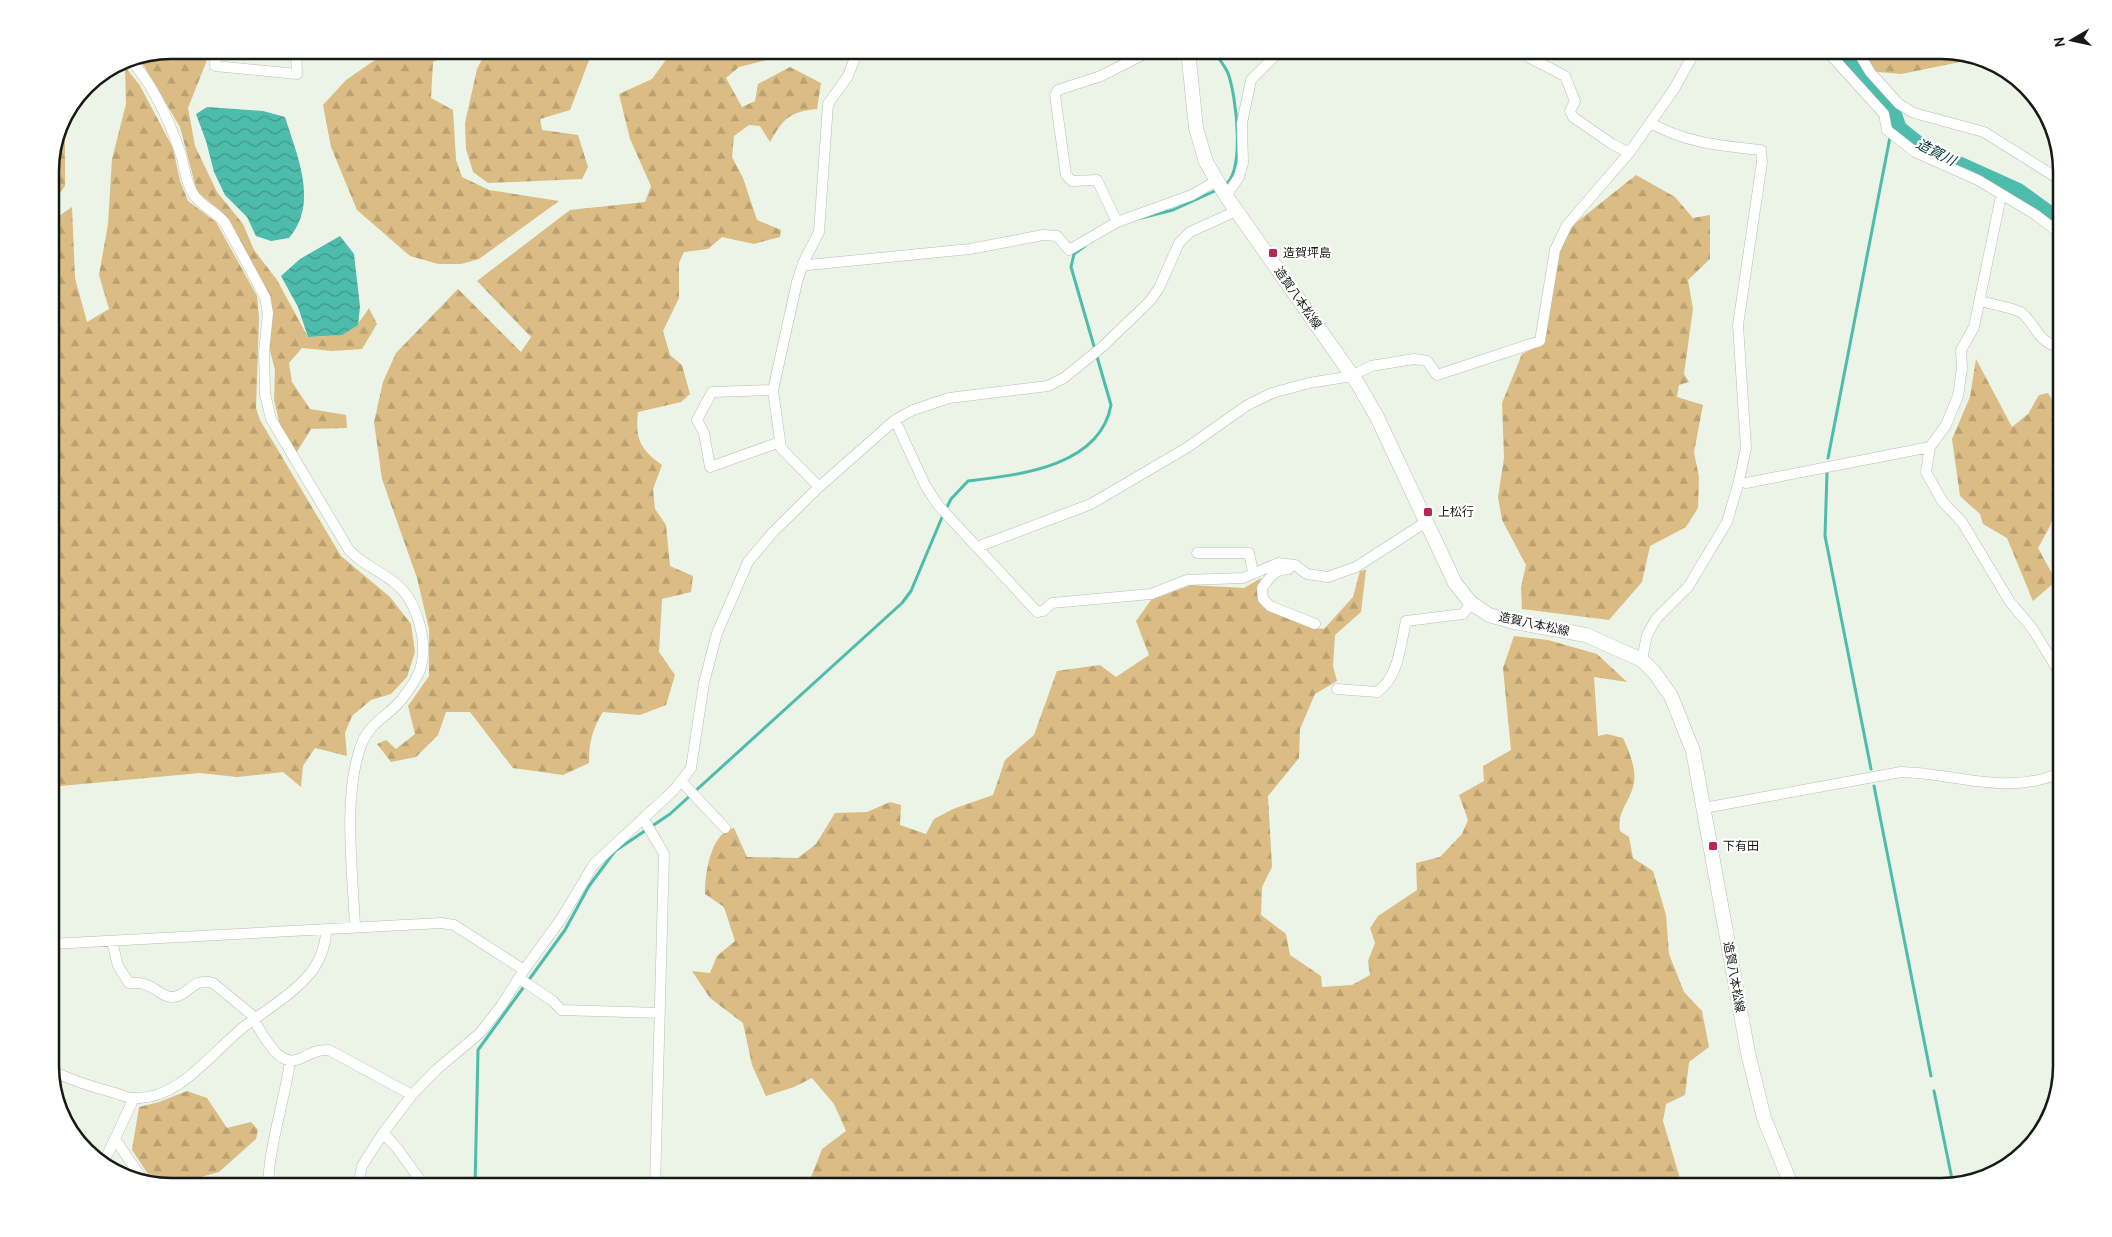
<svg xmlns="http://www.w3.org/2000/svg" width="2112" height="1237" font-family="Overpass,'Noto Sans JP',sans-serif">
<style>
.forest{fill:url(#forest-firs)}
.water{fill:url(#water-waves)}
.lines{fill:none;stroke-linecap:round;stroke-linejoin:round}
.stream{stroke:#4dbcac;stroke-width:3}
.river{stroke:#4dbcac;stroke-width:18}
.minor-casing{stroke:#b7bfb1;stroke-width:11}
.secondary-casing{stroke:#b7bfb1;stroke-width:15}
.minor{stroke:#fff;stroke-width:10}
.secondary{stroke:#fff;stroke-width:14}
.poi-dot{fill:#b72755;stroke:#fff;stroke-width:2}
.labels{text-anchor:middle;stroke-width:4.5;stroke-linejoin:round;paint-order:stroke}
.poi-label{font-size:12px;fill:#161914;stroke:#fff;text-anchor:start}
.street-label{font-size:12px;fill:#161914;stroke:#fff}
.water-label{font-size:14px;font-style:italic;fill:#013731;stroke:#fff}
.rim{fill:none;stroke:#161914;stroke-width:2.5}
</style>
<defs>
<pattern id="forest-firs" width="22" height="20" patternUnits="userSpaceOnUse" patternTransform="scale(1.25)"><rect width="22" height="20" fill="#dabc84"/><path d="M5 1l3.5 6h-7zM16 11l3.5 6h-7z" fill="#baa171"/></pattern>
<pattern id="water-waves" width="16" height="10" patternUnits="userSpaceOnUse" patternTransform="scale(1.25)"><rect width="16" height="10" fill="#4dbcac"/><path d="M0 5q4-4 8 0t8 0" fill="none" stroke="#3f988b"/></pattern>
</defs>
<rect width="100%" height="100%" fill="#ebf4e6"/>
<path class="forest" d="M171 50H211L188 108 195 146 217 192 243 224 254 250 277 280 308 337C341 335 350 338 369 308L377 324 362 349 332 351 302 348 289 363 292 382 310 409 346 415 347 428 311 429 295 455 280 425 274 400 275 370 268 343 272 318 271 297 221 211 197 192 180 127 144 66 135 57Z
M369 50H449L452 53 433 62 431 98 453 110 456 160 462 177 489 190 559 201 479 259 461 264H438L410 256 357 210 331 147 323 105 346 80 375 60Z
M487 50H593L570 110 540 119 542 130 578 135 588 167 582 179 488 183 473 172 466 149 465 123 477 69Z
M673 50H771L775 58 739 67 726 78 742 107 755 101 758 84 790 67 821 83 817 109C789 112 784 118 770 142L760 126 749 125 734 136 732 157 743 178 757 220 781 230 780 237 754 244 722 237 708 249 684 252 679 263V298L663 331 670 355 682 365 690 394 681 402 638 412C635 439 640 449 662 465L653 489 655 509 666 525 670 566 693 576 691 592 662 599 659 652 675 675 666 705 640 715 603 712C592 729 589 743 589 763L563 775 513 768 470 712H446L438 735 416 757 391 762 377 744 386 740 396 749 415 734 408 706 429 676V629L417 578 382 479 374 422 383 382 396 353 458 289 521 352 531 337 477 281 570 210 645 202 651 186 630 139 619 94 652 79Z
M1857 50H1941L1975 59 1901 74 1868 71Z
M125 67 139 84 173 148 180 181 188 201 216 222 257 296 259 317 256 408 260 420 341 556 390 597 411 624 415 652 407 677 391 694 371 700 352 716 345 733 347 756 315 748 303 766 301 787 283 772 237 777 200 773 50 787V163L59 124 65 116V186L51 206 56 218 72 207 75 278 87 322 109 309 99 275 108 224 112 159 126 104Z
M1636 175 1675 197 1693 218 1710 215V259L1688 280 1693 309 1684 374 1689 382 1679 385 1677 397 1703 405 1694 452 1699 477 1698 508 1686 527 1650 546 1642 582 1609 620 1522 609 1521 587 1526 565 1502 520 1498 497 1504 458 1502 403 1522 354 1544 343 1558 252 1568 229Z
M1976 359 2012 427 2028 414 2039 395 2048 393 2062 416V505L2056 508 2050 526 2038 548 2056 581 2033 601 2007 538 1983 524 1980 514 1960 496 1952 439 1970 397Z
M1366 570 1361 612 1335 635 1333 666 1337 681 1315 694 1300 729 1299 758 1268 796 1272 867 1262 887 1261 915 1286 934 1290 955 1321 976 1322 987 1352 985 1370 975 1368 961 1375 943 1370 928 1378 916 1417 890 1416 863 1440 857 1462 834 1468 820 1459 795 1484 781 1483 766 1511 750 1503 668 1514 636 1548 640 1597 654 1627 682 1594 677 1598 736 1607 734 1623 738C1629 751 1638 772 1633 787 1628 805 1617 811 1620 831L1629 837 1633 858 1653 871 1666 915 1669 954 1684 992 1702 1011 1709 1047 1689 1062 1685 1095 1666 1104 1663 1121 1681 1182 1677 1187H820L810 1180 822 1149 846 1131 834 1104 812 1078 794 1087 766 1096 752 1065 743 1023 710 998 692 971 710 973 717 956 735 941 724 907 705 894C705 874 710 833 734 828L747 857 798 858 816 844 835 813 867 812 890 802 901 805 900 825 926 834 934 819 953 809 993 795 1005 760 1034 735 1057 671 1100 665 1116 677 1149 655 1136 621 1151 600 1191 585 1244 588 1261 578 1257 595 1264 608 1309 627 1324 629 1353 597 1360 571Z
M187 1091 207 1098 227 1128 251 1122 258 1130 256 1139 219 1172 201 1177 200 1187H171L154 1183 132 1150 139 1107 159 1102Z"/>
<path class="water" d="M207 107 263 111 285 117C297 156 319 203 289 238L271 241 256 236 247 217 225 195 214 172 206 141 196 114Z
M340 236 354 254 360 307 358 325 342 335 308 337 298 307 281 276 300 259Z"/>
<g class="lines">
<path class="stream" d="M1213 50C1218 57 1224 65 1228 73 1236 95 1246 172 1224 186
M1892 128 1894 118
M1141 218 1173 210 1217 190
M1828 458 1890 137
M1827 472 1825 536 1871 769
M946 509 951 499 968 481C1018 475 1100 467 1111 405L1071 267 1074 254 1085 246
M1874 786 1931 1076
M1934 1091 1953 1184
M475 1187 478 1050 565 930 589 886 615 851 670 814 902 603 911 591 943 515"/>
<path class="river" d="M1838 50 1892 112 1898 129 1918 145 1947 160 2018 192 2062 224"/>
<g class="minor-casing">
<path id="minor" d="M216 50 215 66 297 74 296 50
M1523 50 1530 58 1565 76 1575 101 1570 111 1573 117 1612 144 1629 153
M1826 50 1884 114 1887 130 1915 152 1978 180 2036 215 2062 235
M1857 50 1870 72 1899 104 1914 113 1984 132 2062 181
M129 58C152 83 169 120 180 152 185 166 185 183 194 195 202 207 216 211 225 223L265 297 268 313 264 352 265 394 271 419 349 550C362 564 380 571 395 583 417 600 429 643 420 670 416 680 409 690 402 699 390 715 370 722 362 743 342 793 353 873 355 927
M1226 196 1239 177 1243 163 1242 123 1251 80 1281 50
M2003 196 2000 201 1974 327 1961 350 1962 368 1958 396 1946 425 1930 447 1926 472 1942 501 1962 522 2010 602 2032 628 2062 677
M1117 222 1097 180 1072 181 1066 175 1055 95 1058 90 1101 76 1152 50
M803 263 808 265 970 249 1043 235 1057 236 1069 250 1117 222 1192 195 1216 181
M1980 301C1990 304 2015 308 2022 313 2038 327 2036 342 2062 348
M773 390 712 392 697 420 704 433 710 467 780 442
M895 420 925 485 938 505 1037 612 1043 611 1052 603 1151 594 1187 580 1243 578 1278 563 1295 565 1307 574 1328 577 1356 567 1426 522
M1739 481 1746 483 1930 447
M819 487 781 448 773 390 797 282 803 263 819 232 828 104 848 76 858 50
M977 547 1091 504 1188 447 1246 406 1272 393 1309 383 1352 376 1371 366 1414 359 1427 361 1437 375 1540 341 1555 250 1567 225 1629 153 1674 89 1696 50
M1197 553H1249L1253 572
M1289 569C1275 569 1270 577 1262 588L1263 599 1270 606 1315 624
M1642 660 1647 635 1656 619 1688 587 1727 522 1739 481 1746 448 1738 325 1762 162 1761 150C1723 146 1685 143 1651 123
M1337 689 1377 692C1399 677 1400 646 1406 621L1463 614 1471 603
M682 782 725 828
M1704 808 1901 772C1956 773 2008 797 2062 772
M643 818 664 854 655 1187
M112 941 118 966 129 983C154 980 159 998 173 997 189 996 192 977 213 983L252 1015 254 1021C264 1035 278 1068 299 1059 312 1054 313 1050 329 1050L412 1095
M50 944 441 923 454 925 524 970
M520 979 553 1001 561 1010 660 1013
M50 1070C71 1080 92 1087 115 1093 121 1095 127 1098 133 1098 177 1101 210 1055 240 1030 262 1012 287 999 306 978 318 966 326 947 326 930
M383 1133 397 1148 425 1187
M115 1139 143 1180
M103 1164 134 1098
M268 1187C269 1145 284 1103 290 1062
M358 1187 362 1166 383 1133 412 1095 436 1070 480 1033 501 1006 524 970 561 919 594 864 674 790 691 768 704 683 717 633 748 562 773 532 819 487 895 420 913 410 949 398 1048 386 1064 378 1102 347 1150 301 1159 288 1179 243 1190 232 1236 211"/>
</g>
<g class="secondary-casing">
<path id="secondary" d="M1188 50 1196 128 1206 162 1226 196 1358 384 1377 417 1455 583 1471 603 1489 615 1514 622 1586 635 1642 660 1654 672 1671 696 1693 751 1748 1053 1764 1118 1792 1187"/>
</g>
<use href="#minor" class="minor"/>
<use href="#secondary" class="secondary"/>
</g>
<g class="poi-dot">
<rect x="1268" y="248" width="10" height="10" rx="2.5"/>
<rect x="1423" y="507" width="10" height="10" rx="2.5"/>
<rect x="1708" y="841" width="10" height="10" rx="2.5"/>
</g>
<g class="labels">
<g class="poi-label">
<text x="1283" y="257">造賀坪島</text>
<text x="1438" y="516">上松行</text>
<text x="1723" y="850">下有田</text>
</g>
<g class="street-label">
<text transform="translate(1298 298) rotate(55)" y="4">造賀八本松線</text>
<text transform="translate(1534 624) rotate(12)" y="4">造賀八本松線</text>
<text transform="translate(1734 977) rotate(80)" y="4">造賀八本松線</text>
</g>
<g class="water-label">
<text transform="translate(1936 152) rotate(27)" y="5">造賀川</text>
</g>
</g>
<path d="M0 0H2112V1237H0ZM171 59H1941A112 112 0 0 1 2053 171V1066A112 112 0 0 1 1941 1178H171A112 112 0 0 1 59 1066V171A112 112 0 0 1 171 59Z" fill="#fff" fill-rule="evenodd"/>
<path class="rim" d="M171 59H1941A112 112 0 0 1 2053 171V1066A112 112 0 0 1 1941 1178H171A112 112 0 0 1 59 1066V171A112 112 0 0 1 171 59Z"/>
<g transform="translate(2072 40) rotate(261)" stroke="#ffffff" stroke-width="4" paint-order="stroke">
<path d="M0-4L9 19L0 12L-9 19Z" fill="#161914"/>
<text y="-8" font-size="14" font-weight="bold" text-anchor="middle" fill="#161914">N</text>
</g>
</svg>
